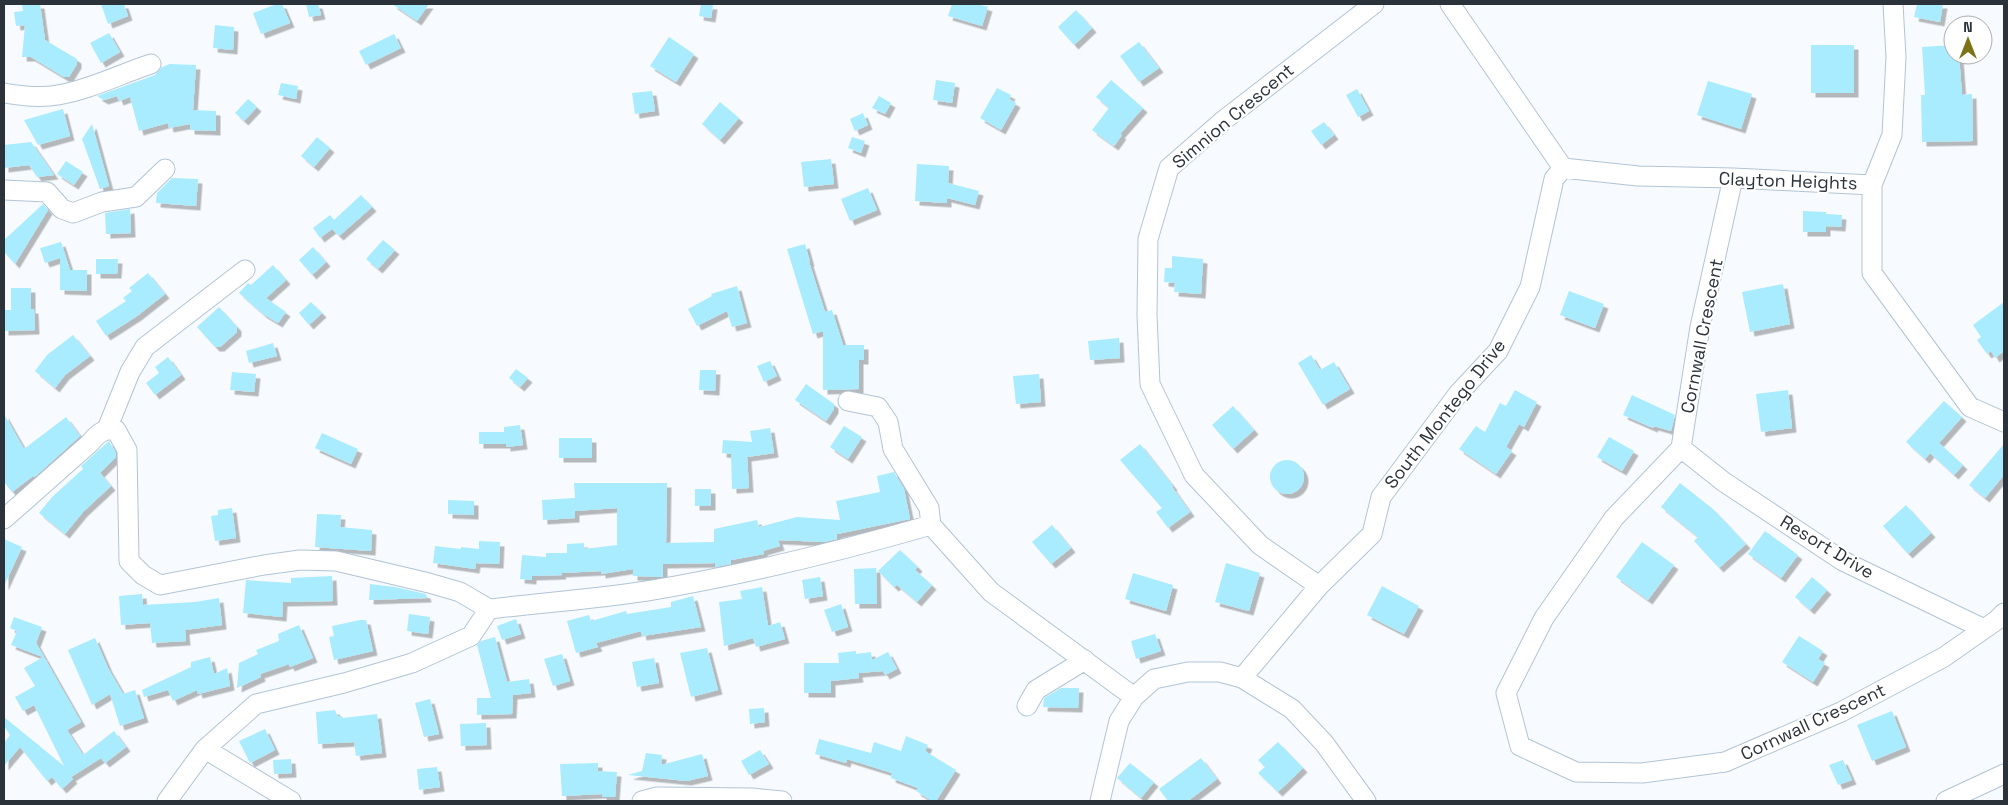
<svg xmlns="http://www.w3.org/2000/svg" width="2008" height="805" font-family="'Space Grotesk',sans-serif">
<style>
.building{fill:#a9ecff;filter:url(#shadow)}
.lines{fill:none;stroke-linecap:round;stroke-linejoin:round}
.minor-casing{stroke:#b1c4d5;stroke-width:21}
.minor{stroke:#fff;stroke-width:19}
.labels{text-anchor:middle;stroke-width:4.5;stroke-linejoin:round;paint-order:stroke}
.street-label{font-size:18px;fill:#2b3239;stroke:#fff}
</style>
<defs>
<filter id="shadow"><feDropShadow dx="4.5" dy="4.5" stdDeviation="0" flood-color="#0004"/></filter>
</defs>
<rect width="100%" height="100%" fill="#f7fbff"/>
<path class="building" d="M22 4H40L45 40 77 59V64L69 77H64L31 57H22L25 25 16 26 14 12 23 11Z
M101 4H124L128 16 108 24Z
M277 4H282L290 23 261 34 253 13Z
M306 4H318L321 15 309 17Z
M392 4H429L417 21Z
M701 4 713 5 711 18 699 16Z
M952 4H978L988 7 982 26 948 16Z
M1917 4H1943L1940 22 1914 17Z
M1076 10 1092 28 1074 45 1058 27Z
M215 25 234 27 233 50 213 48Z
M109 33 120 52 101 63 90 43Z
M394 34 401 48 366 65 359 51Z
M669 37 694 54 676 82 650 66Z
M1139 42 1159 68 1139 82 1120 56Z
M1811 45H1854V93H1811Z
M1953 45V55H1959L1962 95 1972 94 1973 141 1922 142 1921 95H1925L1922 47Z
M170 64 196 65 193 110 216 111V131L190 130V124L169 128 168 123 139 131 130 97 119 101 117 96 104 100 97 96 155 75 162 67Z
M936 80 955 83 952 103 933 100Z
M1111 80 1143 108 1120 134 1122 135 1114 146 1092 130 1109 108 1096 97Z
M1708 81 1752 94 1741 129 1697 115Z
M281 83 298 86 296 99 278 95Z
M997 88 1011 95 1009 99 1016 103 1001 130 980 118Z
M1357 89 1369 111 1358 117 1346 95Z
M652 91 655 111 635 114 632 93Z
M879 96 891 103 885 114 872 108Z
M248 99 257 107 244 121 235 113Z
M720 102 739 118 720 140 702 124Z
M63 109 70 136 38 145 24 120Z
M863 113 868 125 855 131 850 119Z
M1324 122 1334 135 1321 145 1311 131Z
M92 124 109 186 100 189 82 139Z
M317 137 330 148 314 167 301 156Z
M852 137 865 141 861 153 848 148Z
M31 142 54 175 37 177 29 165 4 168V145Z
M831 159 834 184 804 187 801 162Z
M66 161 83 172 74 185 57 174Z
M917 164 949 166 948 183 979 191 975 205 947 198V203L915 201Z
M172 178 198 179 196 206 156 203 157 193Z
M868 188 877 210 850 221 841 199Z
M361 195 372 207 339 236 332 229 320 238 313 228 330 215 334 220Z
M43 204 48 210 15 264 4 252V240Z
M130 209 131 233 106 234 105 213Z
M1803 211 1826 212V214L1842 215 1841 227 1826 226V232H1803Z
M383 240 395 250 378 269 366 259Z
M61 242 70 270H87V291L60 290V258L45 263 40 248Z
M805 244 810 262H809L825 312 832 310 843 345H864V360H859V389L823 390V331L813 334 787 249Z
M313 247 326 262 312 275 299 260Z
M1172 256 1203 259 1201 294 1174 292 1175 283 1164 282 1165 268H1172Z
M96 259H118L117 274H96Z
M273 265 286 280 266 298 286 312 278 323 263 314 239 293 248 283 251 285Z
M148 273 165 294 137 316 106 336 96 321 126 301 123 298 132 291 129 288Z
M1783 284 1790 324 1750 332 1742 292Z
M737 286 747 323 732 327 727 311 697 326 688 309 712 296 711 294Z
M11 288H31V309H34L35 330 4 331V310H11Z
M1569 291 1604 304 1595 328 1560 315Z
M311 302 322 313 309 325 299 313Z
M2004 302V351L1995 358 1991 351 1987 354 1977 340 1981 337 1973 325Z
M219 307 237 327V332L220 347H215L197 327Z
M73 335 90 356 65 375 55 388 35 371 47 355Z
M1119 338 1120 358 1090 360 1088 341Z
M273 343 277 356 249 363 246 351Z
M1311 355 1320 370 1334 362 1350 389 1323 405 1298 363Z
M168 357 181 375 155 395 146 383 159 373 155 367Z
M770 361 777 376 764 382 757 366Z
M516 369 528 378 520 387 509 378Z
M700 370H716L715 391 699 390Z
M232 372 256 374 254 392 230 390Z
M1039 374 1041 402 1016 404 1013 376Z
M806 384 834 404V409L826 421 795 400Z
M1515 390 1537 402 1524 427 1519 424 1506 447 1512 451 1496 474 1459 449 1476 426 1485 432 1500 403 1506 406Z
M1788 390 1792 428 1761 432 1756 394Z
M1632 395 1675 415 1671 431 1654 426 1653 428 1623 415Z
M1944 401 1962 417 1939 443 1963 465 1954 475 1930 453 1925 459 1906 442Z
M1233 406 1254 430 1233 449 1212 425Z
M4 414 24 449 66 417 80 436 38 474 34 477 33 476 12 492 4 482Z
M520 425 523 445 506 447V444H479V432H504V427Z
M844 426 862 437 848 459 830 447Z
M770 428 774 453 747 457 749 488 732 489 731 454 722 453 723 440 752 442 750 431Z
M322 433 358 449 351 464 315 448Z
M1609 437 1634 451 1622 471 1597 457Z
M559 438H592V458H559Z
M109 441 116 453V457L100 473 111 486 83 512 65 534 39 513 52 497 83 469 81 466Z
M1140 444 1173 486 1172 487 1190 512 1168 528 1156 512 1162 508 1120 460Z
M2004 444V475L1985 498 1969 485Z
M1270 477a17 17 0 1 1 34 0a17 17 0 1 1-34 0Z
M894 472 904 489 910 519 837 534V539L824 542 778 540 780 546 763 551 764 554 731 560V564L715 567V563L663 564V577H659L633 576V569L601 574V571L561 573 562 575 532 576V580L520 579 522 555 546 557V553H567V544L584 543V549L617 545V508L575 511V518L543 520 542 500 575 498 574 483H667L666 543 714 542V529L757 520 759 527 797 517 840 520 836 501 880 492 877 476Z
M1680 483 1713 509 1746 544 1719 568 1694 541 1698 537 1661 507Z
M695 489H711V506H695Z
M448 500 474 501V515L448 514Z
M1906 505 1931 533 1908 554 1883 526Z
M232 508 236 538 215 541 211 516 218 515V510Z
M317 514 341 515 340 527 372 530 371 551 315 547Z
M1052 525 1071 548 1051 564 1032 542Z
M1765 531 1798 555 1781 578 1748 554Z
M4 539 22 547 4 586Z
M479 541 500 542 499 564 476 563 475 569 433 563 435 546 461 549V547L479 549Z
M1642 542 1674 565 1648 600 1616 577Z
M900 550 918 567 915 570 932 585 917 602 897 585 894 587 878 571Z
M1226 563 1260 573 1249 611 1215 602Z
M876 568 877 604H855L854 569Z
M1133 573 1173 585 1166 611 1125 599Z
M332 576 333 601 283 602 282 617 243 613 246 580 291 583V578Z
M820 577 823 596 805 599 802 580Z
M1812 577 1827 590 1810 610 1795 597Z
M370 584 395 587 426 594 427 598 369 600Z
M1382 586 1419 606 1404 634 1367 615Z
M762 587 768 626 780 622 785 639 756 647 753 638 724 646 719 602 742 599 740 591Z
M142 594 143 605 195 602 219 598 222 625 185 630 186 641 152 643 150 623 121 625 119 596Z
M693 596 701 627 642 636 641 631 596 643 598 647 576 653 567 621 589 615 591 621 626 611 627 614 671 607V602Z
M841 604 848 627 832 632 824 610Z
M409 614 430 617 428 634 407 631Z
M14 617 42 627 36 643 81 722 67 730 83 755 114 731 126 747 105 763 101 758 71 777 73 779 62 789 52 777 47 781 20 747 4 766V743L10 735 4 726V717L64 766 34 705 23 711 15 697 35 686 24 668 43 657 11 645 17 631 10 628Z
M516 619 521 634 502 640 497 626Z
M360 620H366L373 651 334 660 329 637 334 636 332 626Z
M299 625 313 658 290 667 289 664 260 674 261 677 237 688 239 663 258 654 256 650 279 641 278 634Z
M1155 634 1161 651 1136 659 1131 641Z
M1799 636 1823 651 1818 659 1825 663 1813 682 1782 662Z
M495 637 507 682 529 679 531 693 513 695 512 714 477 715V698H491L477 645 481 641Z
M95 638 108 668 123 694 135 690 144 718 120 726 110 694 92 705 68 650Z
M707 648 718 690 691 697 680 653Z
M856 651V654L871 652 872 660 888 652 897 669 885 675 883 671 858 673 859 678 831 681V693H804V663H839L838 653Z
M562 654 570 681 553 686 544 659Z
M210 657 214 674 227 668 230 686 198 694 197 690 173 701 168 690 144 697 142 690 191 667V662Z
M654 658 659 683 637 687 632 662Z
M1061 688H1079L1078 708 1043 707 1044 698Z
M430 699 439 734 424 737 415 703Z
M764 708 765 722 750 724 749 709Z
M335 710 338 717 342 716 343 718 377 714 382 753 356 756 354 742 318 744 316 712Z
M1892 711 1906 747 1872 761 1857 725Z
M486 723 487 745 461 746 460 724Z
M265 729 275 750 250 763 239 741Z
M906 736 928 745 925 751 956 770 936 801H932L916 791 918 788 891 778 892 773 847 759 846 763 815 754 819 739 871 753 874 742 901 751Z
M1278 742 1303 768 1278 792 1258 773 1265 767 1258 760Z
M760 750 769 764 749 775 741 761Z
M646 753 662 755 661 765 702 754 708 776 687 781 628 775 642 771Z
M1201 758 1217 779 1188 801H1168L1159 789Z
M291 759 292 773 274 774 273 760Z
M1843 760 1852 780 1838 785 1829 765Z
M598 763V771L617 772 615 797H602V794L562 796 560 764Z
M1130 763 1154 782 1141 798 1117 778Z
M437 767 440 787 419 790 417 769Z"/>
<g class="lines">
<g class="minor-casing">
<path id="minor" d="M1450 4 1563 168
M4 93C21 96 41 98 58 95 86 91 123 73 151 64
M1563 168 1638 176 1733 178 1872 185V273L1970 407 2004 422
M1733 178 1700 327 1681 448 1614 518 1544 618 1506 693 1520 746 1576 772 1642 773 1725 762 1841 712 1944 657 1997 620 2004 613
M1872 185 1892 135 1896 57 1893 4
M4 190 47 192 62 209 73 213 102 202 136 197 165 169
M848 401 878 407 888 422 893 449 929 508 931 525
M107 429 130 372 145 347 245 270
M1681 448 1724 482 1843 561 1984 629
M4 519 90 443C98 433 103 429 116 430L127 450 129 561 143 575 160 585 264 565 300 560 336 561 429 583 460 592 489 609
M1319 586 1260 545 1194 475 1150 384 1147 315 1148 239 1169 168 1224 120 1374 4
M1242 678 1319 586 1372 534 1381 497 1458 394 1498 351 1530 287 1554 179 1563 168
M1027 706 1036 690 1085 660
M205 749 291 801
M167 801 205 749 256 704 344 683 412 663 471 636 489 609C541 603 594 599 647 591 743 575 837 552 931 525L991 592 1134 697
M642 801 657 797 752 798 782 801
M1100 801 1119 721 1134 697 1154 679 1188 672H1220L1242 678 1292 709 1324 743 1366 801
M1946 801 2004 774"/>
</g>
<use href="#minor" class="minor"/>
</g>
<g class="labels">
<g class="street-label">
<text transform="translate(1233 116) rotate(-40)" y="6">Simnion Crescent</text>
<text transform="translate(1788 181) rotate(2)" y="6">Clayton Heights</text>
<text transform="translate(1702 336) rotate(-79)" y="6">Cornwall Crescent</text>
<text transform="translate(1445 414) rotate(-52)" y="6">South Montego Drive</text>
<text transform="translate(1827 547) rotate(31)" y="6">Resort Drive</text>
<text transform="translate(1813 722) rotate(-25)" y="6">Cornwall Crescent</text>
</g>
</g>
<rect width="2008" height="805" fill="none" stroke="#2b3239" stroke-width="10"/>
<g transform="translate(1968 40)"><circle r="24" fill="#ffffff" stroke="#aaadb0"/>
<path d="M0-4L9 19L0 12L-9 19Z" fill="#7b7316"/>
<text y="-8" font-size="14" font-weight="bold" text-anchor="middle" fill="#2b3239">N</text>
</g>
</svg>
